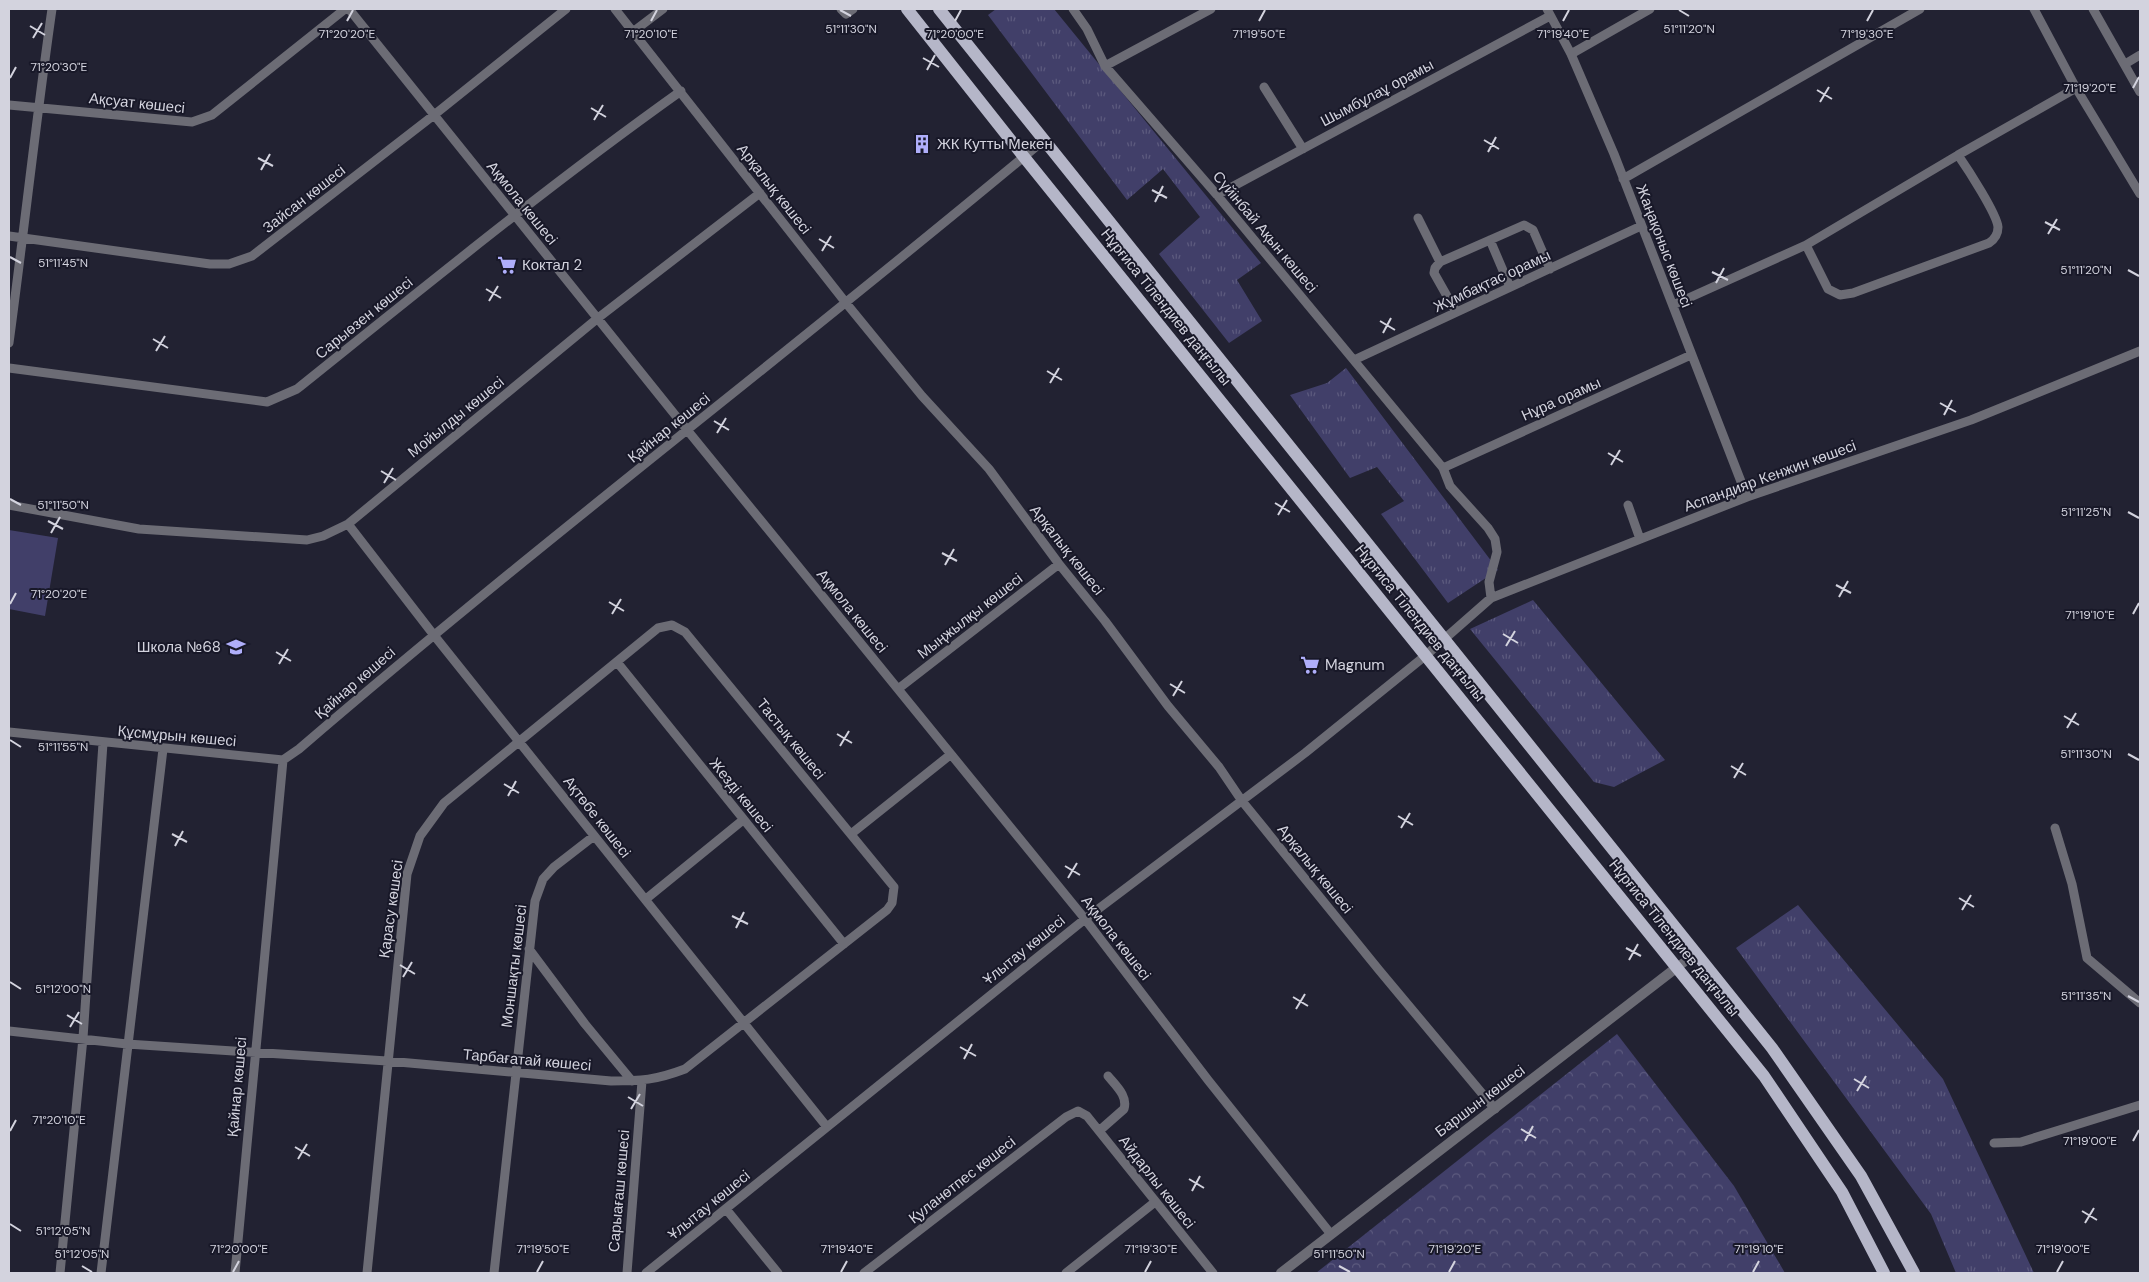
<svg xmlns="http://www.w3.org/2000/svg" width="2149" height="1282" font-family="'DM Sans',sans-serif">
<style>
.grass{fill:url(#grass-tufts)}
.forest{fill:url(#forest-crowns)}
.pitch{fill:#413f69}
.lines{fill:none;stroke-linecap:round;stroke-linejoin:round}
.minor{stroke:#6c6c75;stroke-width:9}
.tertiary{stroke:#6c6c75;stroke-width:10}
.primary{stroke:#b5b6c8;stroke-width:12}
.ticks{fill:none;stroke:#d3d3de;stroke-width:2}
.labels{text-anchor:middle;stroke-width:4;stroke-linejoin:round;paint-order:stroke}
.street-label{font-size:15px;fill:#d3d3de;stroke:#181828}
.poi-label{font-size:15px;fill:#d3d3de;stroke:#181828;text-anchor:start}
.ticks-label{font-size:12px;text-anchor:middle;fill:#d3d3de;stroke:#181828;stroke-width:4;stroke-linejoin:round;paint-order:stroke}
</style>
<defs>
<pattern id="grass-tufts" width="24" height="20" patternUnits="userSpaceOnUse" patternTransform="scale(1.25)"><rect width="24" height="20" fill="#413f69"/><path d="M3 7l-1-3M5 7V3M7 7l1-3M15 17l-1-3M17 17v-4M19 17l1-3" fill="none" stroke="#5c5a7e"/></pattern>
<pattern id="forest-crowns" width="20" height="18" patternUnits="userSpaceOnUse" patternTransform="scale(1.25)"><rect width="20" height="18" fill="#413f69"/><path d="M2 6a3 3 0 1 1 6 0M12 15a3 3 0 1 1 6 0" fill="none" stroke="#5c5a7e"/></pattern>
</defs>
<rect width="100%" height="100%" fill="#222232"/>
<path class="grass" d="M996 9H1054L1261 263 1237 280 1262 321 1229 343 1159 254 1200 217 1163 169 1127 200 988 15Z
M1346 368 1498 570 1448 603 1381 514 1404 501 1377 467 1350 478 1290 395 1327 383Z
M1533 600 1665 760 1614 787 1594 782 1470 629Z
M1798 905 1943 1079 2034 1273H1956L1931 1214 1736 948Z"/>
<path class="forest" d="M1617 1034 1734 1186 1785 1273H1316Z"/>
<path class="pitch" d="M9 530 58 538 45 616 9 609Z"/>
<g class="lines">
<path class="minor" d="M349 9 688 431 1085 919 1208 1080 1330 1233
M615 9 846 303 922 396 989 469 1059 564 1105 621 1168 706 1219 767 1242 801 1379 970 1495 1109
M841 9 846 14 853 9
M1073 9 1087 29 1105 66 1217 195 1443 468 1450 486 1488 528 1495 539 1497 552 1489 582 1491 598
M1547 9 1571 54 1614 154 1747 497
M2034 9 2076 88
M2093 9 2140 92
M634 31 663 9
M1571 54 1650 9
M2125 64 2140 55
M1105 66 1211 9
M1264 87 1303 149
M9 105 192 122 212 115 345 9
M1623 179 1920 9
M1217 195 1550 16
M1418 218 1440 262
M9 236 210 264H229L252 256 434 115 566 9
M1490 240 1510 287
M1806 245 1958 155
M1673 305 1806 245 1828 289 1840 295 1853 293 1989 243C1995 239 1998 234 1998 227 1997 214 1967 168 1958 155L2076 88 2140 194
M1456 312 1434 273 1435 268 1440 262 1524 225 1533 230 1550 269
M9 343C24 232 36 120 52 9
M1354 360 1641 226
M9 368 267 402 297 389C423 288 549 185 681 91
M1443 468 1691 355
M9 505 139 529 307 540 323 536 348 524 598 318 760 193
M1628 505 1640 539
M348 524 433 634 827 1127
M617 662 844 944
M898 689 1059 564
M9 732 283 760
M2055 828 2072 884 2087 958 2140 1003
M851 834 950 755
M646 899 743 820
M529 949 585 1024 632 1081
M1676 968 1697 953
M9 1031 127 1044 387 1061 611 1081C641 1081 656 1080 685 1069L887 910 892 903 894 887 685 632 672 625 658 628 444 803 420 836 407 874 367 1273
M1099 1131 1124 1109C1128 1096 1116 1086 1108 1076
M1994 1143 2021 1142 2140 1105
M726 1209 778 1273
M60 1273 83 1038 103 743
M101 1273 163 749
M235 1273 283 760 299 749C542 540 798 346 1044 140
M494 1273 535 901 543 879 554 867 594 836
M627 1273 642 1081
M646 1273 1085 919 1305 753 1425 656 1491 598 1747 497 1971 420 2140 351
M864 1273 1066 1117 1078 1111 1087 1116 1099 1131 1213 1273
M1066 1273 1155 1202"/>
<path class="tertiary" d="M1281 1273 1676 968"/>
<path class="primary" d="M907 9 1024 157 1764 1076 1842 1192 1884 1273
M939 9 1772 1048 1861 1176 1914 1273"/>
</g>
<path class="ticks" d="M840 10 851 16M1679 10 1689 16M347 21 353 10M651 21 657 10M955 21 961 10M1259 21 1265 10M1563 21 1569 10M1867 21 1873 10M30 26 45 35M33 38 42 23M923 58 939 67M927 70 935 55M10 78 16 67M2133 88 2139 77M1817 90 1832 99M1820 102 1829 87M591 108 606 117M594 120 603 105M1484 140 1499 149M1488 152 1496 137M258 158 273 166M261 170 270 154M1152 190 1167 198M1155 202 1163 186M2045 222 2060 230M2048 234 2057 219M819 239 834 248M822 251 831 236M10 257 21 263M2128 270 2139 276M1712 272 1728 280M1716 283 1724 268M486 289 501 298M489 301 498 286M1380 321 1395 330M1383 333 1391 318M153 339 168 348M156 351 165 336M1047 371 1062 380M1050 383 1059 368M1940 403 1956 412M1944 415 1952 400M714 421 729 430M717 433 726 418M1608 453 1623 462M1611 465 1620 450M381 471 396 480M384 483 393 468M10 499 21 505M1275 503 1290 512M2128 512 2139 518M1278 515 1287 500M48 521 63 529M51 533 60 517M942 553 957 561M945 565 954 549M1836 585 1851 593M1839 597 1848 581M609 602 624 611M10 604 16 593M612 614 621 599M2133 614 2139 603M1503 634 1518 643M1506 646 1515 631M276 652 291 661M279 664 288 649M1170 684 1185 693M1173 696 1182 681M2064 716 2079 725M2067 728 2076 713M837 734 852 743M10 740 21 747M840 746 849 731M2128 754 2139 760M1731 766 1746 775M1734 778 1743 763M504 784 519 793M508 796 516 781M1398 816 1413 825M1401 828 1410 813M172 834 187 842M175 846 183 831M1065 866 1080 875M1068 878 1077 863M1959 898 1974 907M1962 910 1971 895M732 916 748 924M736 928 744 912M1626 948 1641 956M1629 960 1638 944M400 965 415 974M403 977 412 962M10 982 21 989M2128 996 2139 1002M1293 997 1308 1006M1296 1009 1305 994M67 1015 82 1024M70 1027 79 1012M960 1047 976 1056M964 1059 972 1044M1854 1079 1869 1088M1857 1091 1866 1076M628 1097 643 1106M631 1109 640 1094M1521 1129 1536 1138M10 1131 16 1120M1525 1141 1533 1126M2133 1141 2139 1130M295 1147 310 1156M298 1159 307 1144M1189 1179 1204 1188M1192 1191 1200 1176M2082 1211 2097 1220M2085 1223 2094 1208M10 1224 21 1231M82 1266 92 1272M1339 1266 1350 1272M233 1272 239 1261M537 1272 543 1261M841 1272 847 1261M1145 1272 1151 1261M1449 1272 1455 1261M1753 1272 1759 1261M2057 1272 2063 1261"/>
<defs>
<g id="building-bare" transform="scale(1.5)"><path d="M-4-6H4V6H1V3H-1V6H-4ZM-2.5-4.3h1.7v1.8h-1.7ZM.8-4.3h1.7v1.8H.8ZM-2.5-1h1.7V.8h-1.7ZM.8-1h1.7V.8H.8Z" fill="#afaefa" stroke="#181828" stroke-width="2.5" paint-order="stroke"/></g>
<g id="supermarket-bare" transform="scale(1.5)"><path d="M-6-5.5h2.5l.6 2H6L4.5 2H-2.5L-4.4-4H-6ZM-1.5 3.2a1.3 1.3 0 1 0 .1 0ZM3 3.2a1.3 1.3 0 1 0 .1 0Z" fill="#afaefa" stroke="#181828" stroke-width="2.5" paint-order="stroke"/></g>
<g id="school-bare" transform="scale(1.5)"><path d="M0-5L7-2L0 1L-7-2ZM-4 1L0 2.5L4 1V4Q0 6-4 4Z" fill="#afaefa" stroke="#181828" stroke-width="2.5" paint-order="stroke"/></g>
</defs>
<g fill-rule="evenodd">
<use href="#building-bare" x="922" y="144"/>
<use href="#supermarket-bare" x="507" y="265"/>
<use href="#school-bare" x="236" y="647"/>
<use href="#supermarket-bare" x="1310" y="665"/>
</g>
<g class="labels">
<g class="street-label">
<text transform="translate(1377 93) rotate(-28)" y="5">Шымбұлаұ орамы</text>
<text transform="translate(137 103) rotate(6)" y="5">Ақсуат көшесі</text>
<text transform="translate(774 189) rotate(52)" y="5">Арқалық көшесі</text>
<text transform="translate(304 199) rotate(-38)" y="5">Зайсан көшесі</text>
<text transform="translate(522 203) rotate(51)" y="5">Ақмола көшесі</text>
<text transform="translate(1265 232) rotate(50)" y="5">Сүйінбай Ақын көшесі</text>
<text transform="translate(1664 246) rotate(69)" y="5">Жаңақоныс көшесі</text>
<text transform="translate(1492 281) rotate(-25)" y="5">Жұмбақтас орамы</text>
<text transform="translate(1166 307) rotate(51)" y="5">Нұрғиса Тілендиев даңғылы</text>
<text transform="translate(364 318) rotate(-39)" y="5">Сарыөзен көшесі</text>
<text transform="translate(1561 399) rotate(-24)" y="5">Нұра орамы</text>
<text transform="translate(456 417) rotate(-39)" y="5">Мойылды көшесі</text>
<text transform="translate(669 428) rotate(-39)" y="5">Қайнар көшесі</text>
<text transform="translate(1770 476) rotate(-20)" y="5">Аспандияр Кенжин көшесі</text>
<text transform="translate(1067 550) rotate(52)" y="5">Арқалық көшесі</text>
<text transform="translate(852 611) rotate(51)" y="5">Ақмола көшесі</text>
<text transform="translate(970 616) rotate(-38)" y="5">Мыңжылқы көшесі</text>
<text transform="translate(1420 623) rotate(51)" y="5">Нұрғиса Тілендиев даңғылы</text>
<text transform="translate(355 683) rotate(-41)" y="5">Қайнар көшесі</text>
<text transform="translate(177 736) rotate(5)" y="5">Құсмұрын көшесі</text>
<text transform="translate(791 739) rotate(51)" y="5">Тастық көшесі</text>
<text transform="translate(741 795) rotate(51)" y="5">Жезді көшесі</text>
<text transform="translate(597 817) rotate(52)" y="5">Ақтөбе көшесі</text>
<text transform="translate(1315 869) rotate(51)" y="5">Арқалық көшесі</text>
<text transform="translate(391 909) rotate(-82)" y="5">Қарасу көшесі</text>
<text transform="translate(1116 938) rotate(52)" y="5">Ақмола көшесі</text>
<text transform="translate(1674 938) rotate(51)" y="5">Нұрғиса Тілендиев даңғылы</text>
<text transform="translate(1024 950) rotate(-39)" y="5">Ұлытау көшесі</text>
<text transform="translate(514 966) rotate(-83)" y="5">Моншақты көшесі</text>
<text transform="translate(527 1060) rotate(5)" y="5">Тарбағатай көшесі</text>
<text transform="translate(237 1087) rotate(-85)" y="5">Қайнар көшесі</text>
<text transform="translate(1480 1101) rotate(-37)" y="5">Баршын көшесі</text>
<text transform="translate(962 1180) rotate(-38)" y="5">Қуланөтпес көшесі</text>
<text transform="translate(1157 1182) rotate(52)" y="5">Айдарлы көшесі</text>
<text transform="translate(619 1191) rotate(-85)" y="5">Сарыағаш көшесі</text>
<text transform="translate(709 1205) rotate(-39)" y="5">Ұлытау көшесі</text>
</g>
<g class="poi-label">
<text x="937" y="149">ЖК Кутты Мекен</text>
<text x="522" y="270">Коктал 2</text>
<text x="221" y="652" text-anchor="end">Школа №68</text>
<text x="1325" y="670">Magnum</text>
</g>
</g>
<g class="ticks-label">
<text x="851" y="33">51°11'30"N</text>
<text x="1689" y="33">51°11'20"N</text>
<text x="347" y="38">71°20'20"E</text>
<text x="651" y="38">71°20'10"E</text>
<text x="955" y="38">71°20'00"E</text>
<text x="1259" y="38">71°19'50"E</text>
<text x="1563" y="38">71°19'40"E</text>
<text x="1867" y="38">71°19'30"E</text>
<text x="59" y="71">71°20'30"E</text>
<text x="2090" y="92">71°19'20"E</text>
<text x="63" y="267">51°11'45"N</text>
<text x="2086" y="274">51°11'20"N</text>
<text x="63" y="509">51°11'50"N</text>
<text x="2086" y="516">51°11'25"N</text>
<text x="59" y="598">71°20'20"E</text>
<text x="2090" y="619">71°19'10"E</text>
<text x="63" y="751">51°11'55"N</text>
<text x="2086" y="758">51°11'30"N</text>
<text x="63" y="993">51°12'00"N</text>
<text x="2086" y="1000">51°11'35"N</text>
<text x="59" y="1124">71°20'10"E</text>
<text x="2090" y="1145">71°19'00"E</text>
<text x="63" y="1235">51°12'05"N</text>
<text x="239" y="1253">71°20'00"E</text>
<text x="543" y="1253">71°19'50"E</text>
<text x="847" y="1253">71°19'40"E</text>
<text x="1151" y="1253">71°19'30"E</text>
<text x="1455" y="1253">71°19'20"E</text>
<text x="1759" y="1253">71°19'10"E</text>
<text x="2063" y="1253">71°19'00"E</text>
<text x="82" y="1258">51°12'05"N</text>
<text x="1339" y="1258">51°11'50"N</text>
</g>
<rect width="2149" height="1282" fill="none" stroke="#d3d3de" stroke-width="20"/>
</svg>
